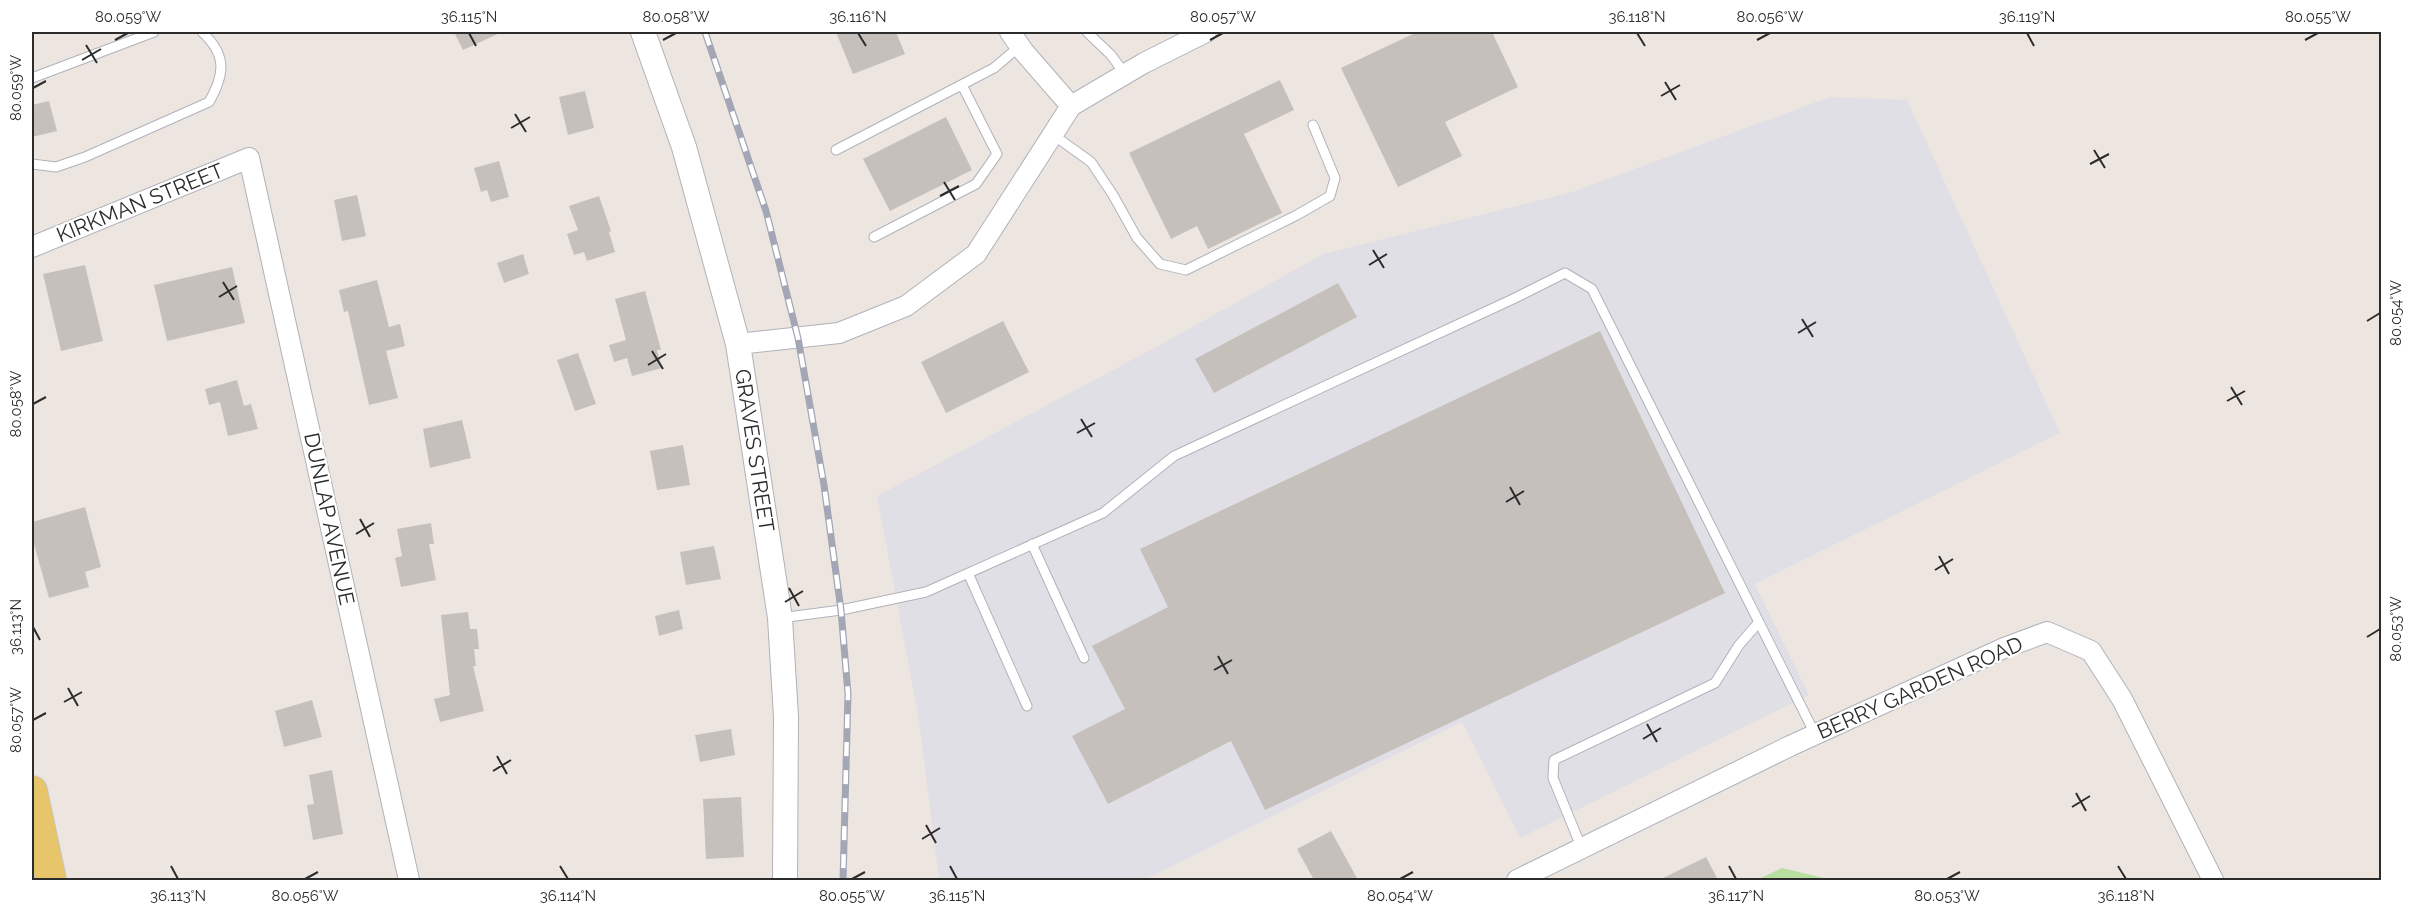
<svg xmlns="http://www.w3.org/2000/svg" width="2413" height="912" font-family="Raleway,sans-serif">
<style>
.industrial{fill:#e1dfe6}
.green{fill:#b8dfa0}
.building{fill:#c5c0bc}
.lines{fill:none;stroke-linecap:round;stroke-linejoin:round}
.service-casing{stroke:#b0b2bb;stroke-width:11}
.minor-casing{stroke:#b0b2bb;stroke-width:22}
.tertiary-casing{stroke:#b0b2bb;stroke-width:26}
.primary-casing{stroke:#c4c4c4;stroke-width:32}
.service{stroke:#fff;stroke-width:9}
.minor{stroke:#fff;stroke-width:20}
.tertiary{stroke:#fff;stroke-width:24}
.primary{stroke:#e7c56a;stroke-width:30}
.rail-casing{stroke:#a2a6b5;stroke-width:7}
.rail{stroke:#fff;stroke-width:4.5;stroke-dasharray:14;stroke-linecap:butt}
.ticks{fill:none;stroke:#2c2c2c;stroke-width:2}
.labels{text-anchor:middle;stroke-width:4.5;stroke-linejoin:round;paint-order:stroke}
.street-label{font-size:21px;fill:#2c2c2c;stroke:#fff}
.neatline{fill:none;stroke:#2c2c2c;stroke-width:2}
.ticks-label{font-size:15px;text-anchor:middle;fill:#2c2c2c}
</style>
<rect width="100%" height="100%" fill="#ede6e0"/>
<path class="industrial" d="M1830 97 1907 100 2060 433 1755 584 1809 695 1520 838 1462 722 1144 880H939L919 721 877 496 1169 340 1323 254 1569 193Z"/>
<path class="green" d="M1782 868 1832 880H1757Z"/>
<path class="building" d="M454 32H502L463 50Z
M836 32H896L905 54 853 74Z
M1417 32H1492L1518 87 1445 122 1462 156 1398 187 1341 68Z
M1280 80 1294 110 1244 134 1282 213 1208 249 1197 226 1171 239 1129 153Z
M585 91 594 128 568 135 559 97Z
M49 101 57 131 32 137V105Z
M946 117 972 170 890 211 863 159Z
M499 161 509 197 491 202 487 190 481 192 474 168Z
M357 195 366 236 342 241 334 200Z
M599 196 611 231 609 232 615 252 587 261 584 252 574 255 567 234 578 230 569 206Z
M523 254 529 274 504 283 497 263Z
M85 265 103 341 61 351 43 274Z
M232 267 245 323 167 341 154 285Z
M377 280 389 327 400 324 405 346 386 351 398 398 369 405 348 311 344 312 339 290Z
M1338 283 1357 317 1214 393 1195 359Z
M645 291 661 350H657L662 368 632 376 627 358 614 362 609 345 626 340 615 299Z
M1003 321 1029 372 946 413 921 362Z
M1600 331 1725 593 1265 810 1231 741 1108 804 1072 736 1125 709 1092 646 1168 607 1140 549Z
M578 353 596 404 575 411 557 360Z
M237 380 244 406 251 404 258 429 228 436 220 402 209 405 205 389Z
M462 420 471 458 430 468 423 429Z
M683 445 690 485 657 490 650 451Z
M85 507 101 567 85 572 89 587 49 598 32 537V522Z
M431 523 434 544H429L436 580 401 587 395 558 402 556 397 529Z
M714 546 721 579 686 585 680 552Z
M679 610 683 629 659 636 655 616Z
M468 612 470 629H477L479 649H474L476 666H473L484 711 440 722 434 699 450 695 441 615Z
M312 700 322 737 284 747 275 711Z
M731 729 735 755 700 762 695 735Z
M332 770 343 834 313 840 307 805 314 804 309 775Z
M741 797 744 857 706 859 703 799Z
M1331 831 1358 880H1314L1297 849Z
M1706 857 1718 880H1659Z"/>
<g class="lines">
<g class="service-casing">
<path id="service" d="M1087 32 1111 55 1125 74
M32 78 154 32
M1052 134 1091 162 1113 195 1137 238 1160 264 1186 270 1297 215 1330 196 1335 178 1313 125
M836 150 994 68 1020 46
M32 164 56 167 85 157 209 102C225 74 227 55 202 32
M874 237 976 184 997 154 962 85
M1032 544 1084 658
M968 573 1027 706
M780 618 841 610 926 592 1103 513 1174 456 1513 299 1565 273 1592 289 1815 734
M1582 849 1553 778 1554 760 1715 683 1739 645 1759 622"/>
</g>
<g class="minor-casing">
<path id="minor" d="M1010 32 1024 52 1071 106
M32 247 249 158 409 880
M738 344 839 333 906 306 976 254 1071 106 1144 63 1206 32
M1517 880 1790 746 2004 648 2047 632 2091 651 2122 699 2213 880"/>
</g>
<g class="tertiary-casing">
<g id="tertiary">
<path id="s1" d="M643 32 684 147 738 344 780 618 786 717 785 880"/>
</g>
</g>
<g class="primary-casing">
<path id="primary" d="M32 791 51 880"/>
</g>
<use href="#service" class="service"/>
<use href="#minor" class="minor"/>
<use href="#tertiary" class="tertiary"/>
<use href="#primary" class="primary"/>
<g class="rail-casing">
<path id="rail" d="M705 32 766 211 798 338 824 485 841 610 848 694 843 880"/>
</g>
<use href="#rail" class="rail"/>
</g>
<path class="ticks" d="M469 33 476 46M858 33 866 46M1637 33 1645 46M2027 33 2034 46M115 40 128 33M663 40 676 33M1210 40 1223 33M1757 40 1770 33M2305 40 2318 33M86 45 97 63M82 60 101 49M1665 82 1676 100M33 88 46 81M1661 96 1680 85M515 114 526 132M511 128 530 117M2094 150 2105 168M2090 164 2109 154M944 182 955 200M940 196 959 186M1373 250 1384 268M1369 265 1387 254M223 282 234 300M219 297 237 286M1802 319 1813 337M2367 321 2380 313M1798 333 1816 322M652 351 663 369M648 365 666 354M2231 387 2242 405M2227 401 2245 391M33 404 46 397M1081 419 1092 437M1077 433 1095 423M1510 487 1520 505M1506 502 1524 491M360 519 370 537M356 534 374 523M1939 556 1949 574M1935 570 1953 559M789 588 799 606M785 602 803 591M33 627 40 640M2367 637 2380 629M1218 656 1228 674M1214 670 1232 660M68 688 78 706M64 702 82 692M33 720 46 713M1647 724 1657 742M1643 739 1661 728M497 756 507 774M493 771 511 760M2076 793 2086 811M2072 807 2090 796M926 825 936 843M922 839 940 828M171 866 178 879M560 866 568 879M950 866 957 879M1729 866 1736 879M2118 866 2126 879M305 879 318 872M852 879 865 872M1400 879 1413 872M1947 879 1960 872"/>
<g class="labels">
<g class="street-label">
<text transform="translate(140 203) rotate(-22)" y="7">KIRKMAN STREET</text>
<text dy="7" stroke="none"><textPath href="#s1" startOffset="434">GRAVES STREET</textPath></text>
<text transform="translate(329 519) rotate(78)" y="7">DUNLAP AVENUE</text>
<text transform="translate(1920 688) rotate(-24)" y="7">BERRY GARDEN ROAD</text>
</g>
</g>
<rect width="2413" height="912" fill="none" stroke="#ffffff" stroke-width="66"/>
<rect x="33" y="33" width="2347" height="846" class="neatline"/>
<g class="ticks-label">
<text x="128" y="22">80.059°W</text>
<text x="469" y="22">36.115°N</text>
<text x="676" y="22">80.058°W</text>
<text x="858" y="22">36.116°N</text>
<text x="1223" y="22">80.057°W</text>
<text x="1637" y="22">36.118°N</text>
<text x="1770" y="22">80.056°W</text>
<text x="2027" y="22">36.119°N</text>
<text x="2318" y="22">80.055°W</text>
<text transform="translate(16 88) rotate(-90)" y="5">80.059°W</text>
<text transform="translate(2396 313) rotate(-90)" y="5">80.054°W</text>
<text transform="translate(16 404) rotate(-90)" y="5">80.058°W</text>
<text transform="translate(16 627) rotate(-90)" y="5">36.113°N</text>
<text transform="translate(2396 629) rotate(-90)" y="5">80.053°W</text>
<text transform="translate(16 720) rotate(-90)" y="5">80.057°W</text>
<text x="178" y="901">36.113°N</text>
<text x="305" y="901">80.056°W</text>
<text x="568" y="901">36.114°N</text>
<text x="852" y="901">80.055°W</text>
<text x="957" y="901">36.115°N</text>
<text x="1400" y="901">80.054°W</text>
<text x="1736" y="901">36.117°N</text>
<text x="1947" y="901">80.053°W</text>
<text x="2126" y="901">36.118°N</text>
</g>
</svg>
